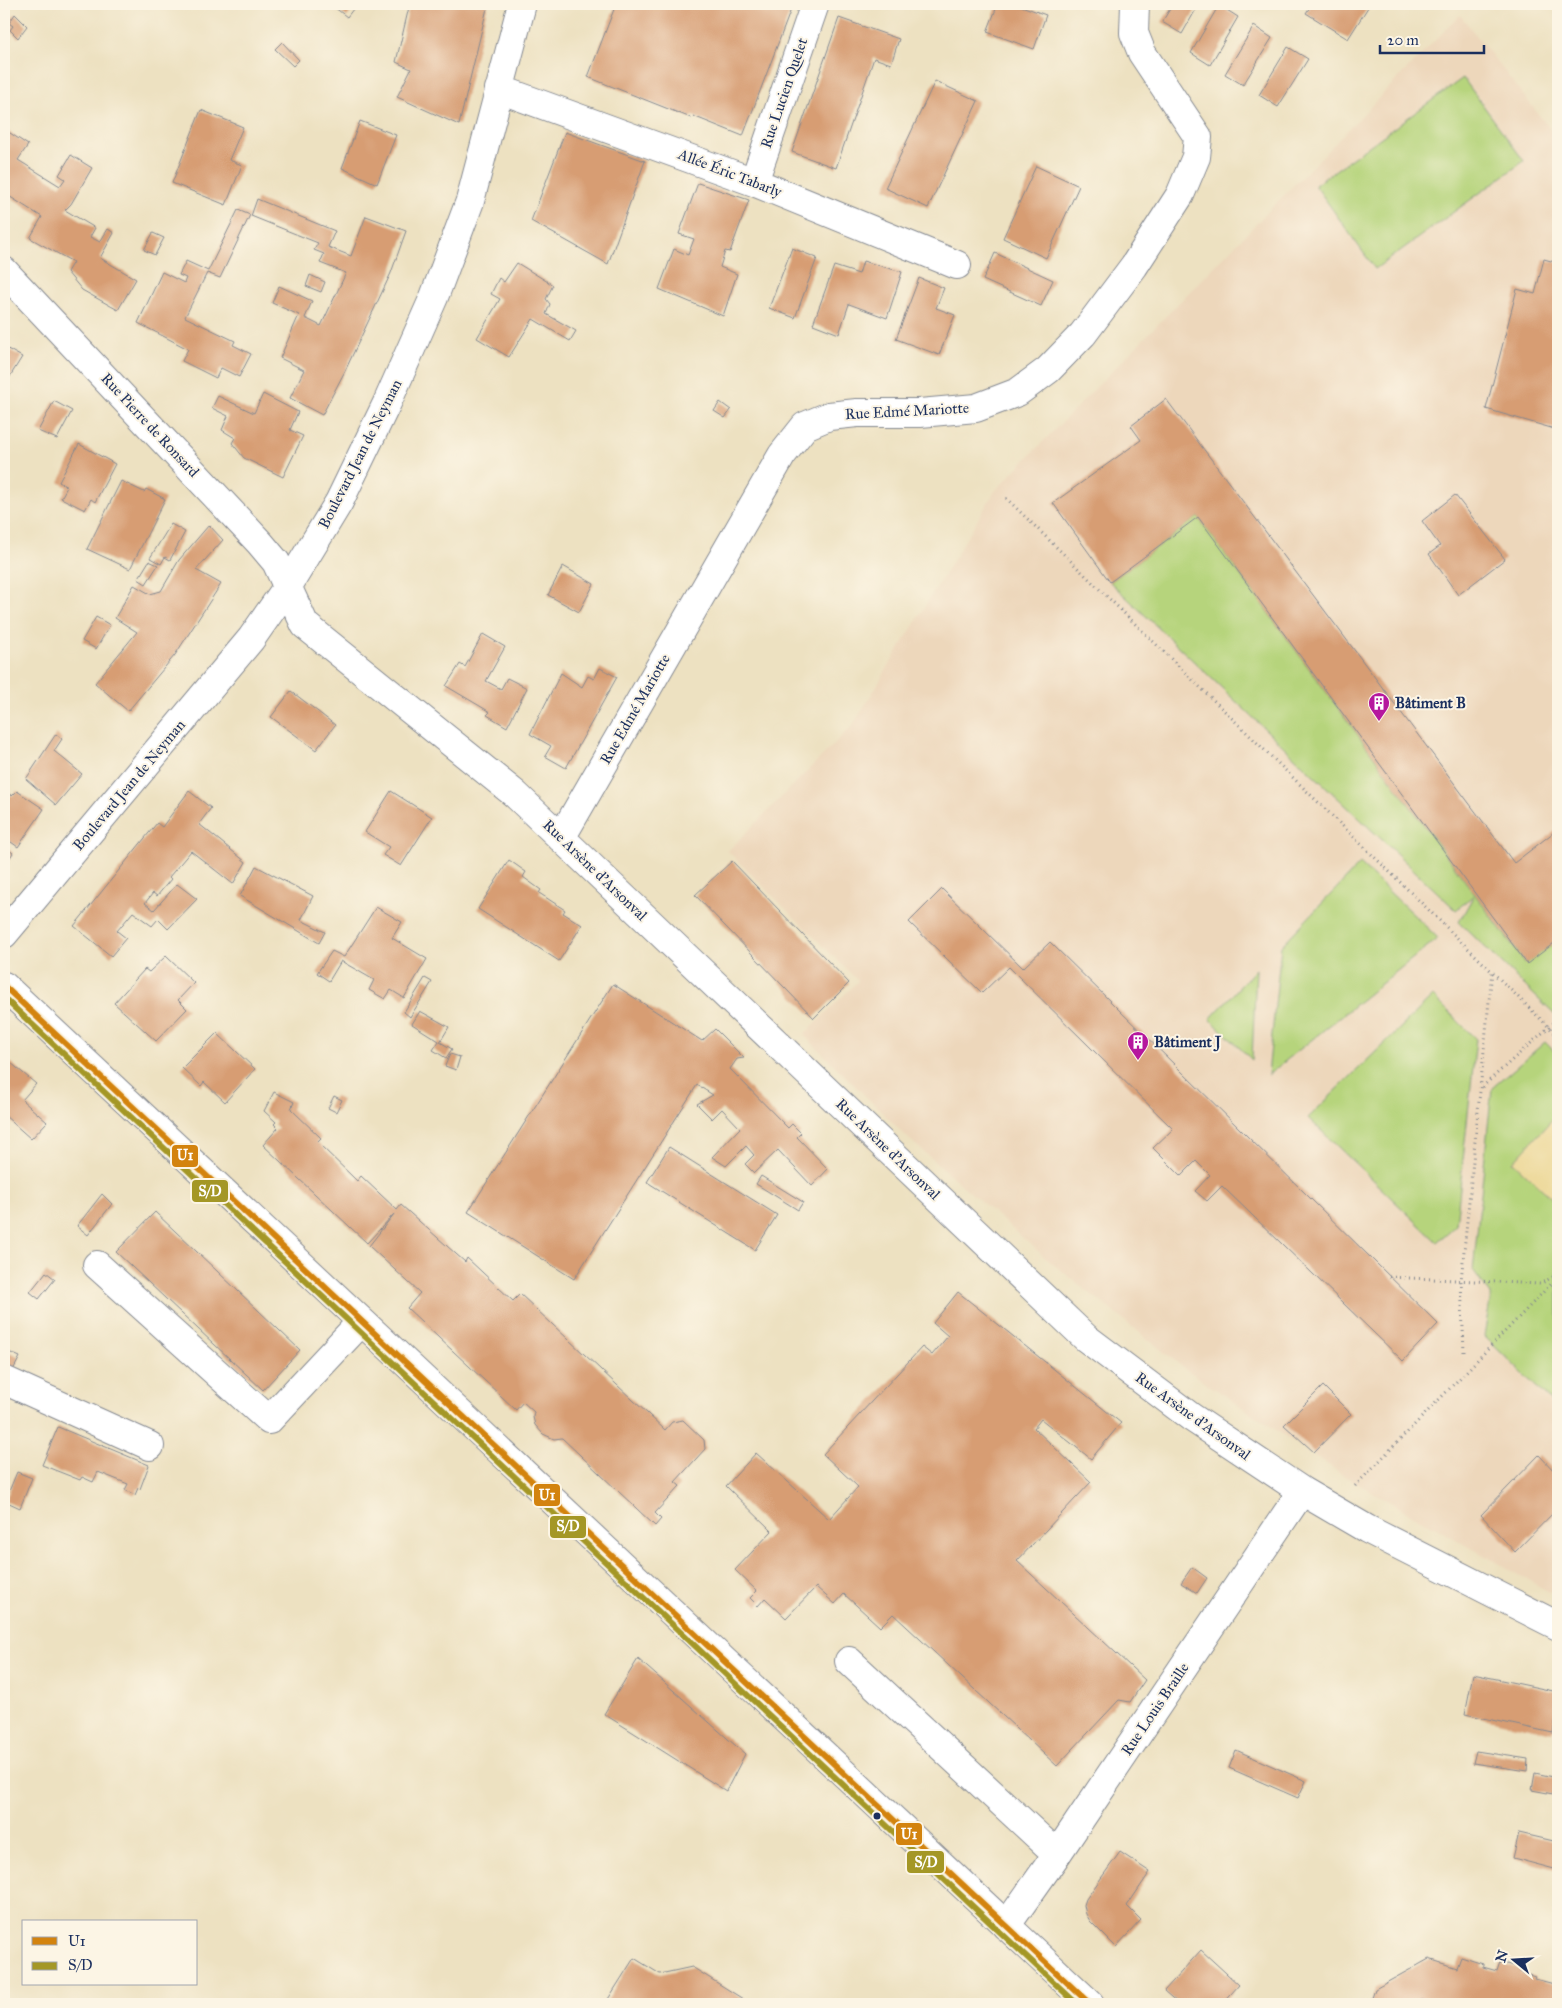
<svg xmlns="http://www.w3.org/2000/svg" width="1562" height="2008" font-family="'IM FELL Great Primer',serif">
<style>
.built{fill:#edd7bb}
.green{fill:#b6d47b;stroke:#68826c}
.sand{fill:#eeda9e;stroke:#84847e}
.building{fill:#d79d73}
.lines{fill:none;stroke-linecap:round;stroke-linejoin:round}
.minor-casing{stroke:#848890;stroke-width:30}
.path{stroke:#848890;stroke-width:3;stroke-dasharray:1 4;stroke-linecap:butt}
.minor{stroke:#fff;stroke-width:28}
.bus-1-casing{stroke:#fcf5e5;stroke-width:10}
.bus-2-casing{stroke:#fcf5e5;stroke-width:10}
.bus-1{stroke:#d3830e;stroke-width:6}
.bus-2{stroke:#a49726;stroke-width:6}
.bus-dot{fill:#1b2f5e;stroke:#fcf5e5;stroke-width:2}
.labels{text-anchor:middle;stroke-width:4;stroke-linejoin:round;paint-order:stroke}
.street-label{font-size:15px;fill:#1b2f5e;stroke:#fcf5e5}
.poi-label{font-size:15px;font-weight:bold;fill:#1b2f5e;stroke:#fcf5e5;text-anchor:start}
.line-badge{stroke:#fcf5e5;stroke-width:2}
.badge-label{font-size:14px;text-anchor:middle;font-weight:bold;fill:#fff}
</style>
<rect width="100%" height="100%" fill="#fcf5e5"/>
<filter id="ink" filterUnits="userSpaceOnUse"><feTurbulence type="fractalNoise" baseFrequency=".02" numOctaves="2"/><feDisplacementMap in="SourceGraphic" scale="10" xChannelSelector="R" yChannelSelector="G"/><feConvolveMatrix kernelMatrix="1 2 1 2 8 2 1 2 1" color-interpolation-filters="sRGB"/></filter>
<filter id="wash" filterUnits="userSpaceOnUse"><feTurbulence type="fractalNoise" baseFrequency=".0096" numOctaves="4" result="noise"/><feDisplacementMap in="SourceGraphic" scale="20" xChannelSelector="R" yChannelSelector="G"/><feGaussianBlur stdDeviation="1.12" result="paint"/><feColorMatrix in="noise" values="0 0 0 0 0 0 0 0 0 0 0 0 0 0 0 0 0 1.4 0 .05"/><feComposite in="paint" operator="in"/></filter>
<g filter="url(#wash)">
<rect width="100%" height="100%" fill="#ede1c1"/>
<path class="built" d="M1460 15 1558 139V1597L1346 1477 1184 1368 1047 1259 909 1139 804 1035 858 981 728 851 853 725 995 491Z"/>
<path class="green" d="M1463 78 1524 161 1375 269 1315 185Z
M1198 517 1526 964 1558 940V1018L1459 922 1474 895 1456 910 1110 582Z
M1360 864 1438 938 1268 1075 1281 946Z
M1256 969 1252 1060 1210 1019Z
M1433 996 1476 1039 1456 1225 1437 1242 1308 1118Z
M1545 1042 1558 1055V1408L1484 1336 1491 1295 1473 1271 1492 1088Z"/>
<path class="sand" d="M1558 1113V1204L1513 1162Z"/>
<g id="blocks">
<path class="building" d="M330 4H357L347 17Z
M415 4H488L459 125 397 97 411 69 396 62 409 7 414 8Z
M616 4H793L743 136 693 116 691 118 588 77Z
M998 4H1016L1046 15 1034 49 987 32Z
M1173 4H1199L1182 34 1162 22Z
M1312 4H1370L1348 39 1306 13Z
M1219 5 1238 17 1210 65 1191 53Z
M15 14 27 26 18 38 10 30 13 26 9 23Z
M839 18 899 39 891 64 874 58 836 168 792 152Z
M1254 26 1272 38 1243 85 1225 74Z
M282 42 299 60 293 66 275 49Z
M1288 47 1308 59 1278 107 1259 95Z
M935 81 978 101 928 208 885 188Z
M201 110 243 127 229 160 242 165 226 205 172 183Z
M360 121 396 135 377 184 342 168Z
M4 129 28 145 18 160 60 186 65 179 59 175 71 155 92 168 71 204 65 210 95 228 90 237 100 242 108 229 114 233 100 258 136 279 118 310 82 290 67 272 73 262 30 238 42 217 4 193Z
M565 132 645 161 608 264 531 221Z
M1036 166 1079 186 1046 258 1003 238Z
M698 183 749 200 730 252 725 251 720 267 737 274 723 316 659 289 674 249 688 255 694 239 679 234Z
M257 199 335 231 328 247 351 256 366 216 406 231 391 273 376 305 345 371 322 415 290 398 304 370 280 358 299 315 272 303 279 286 312 301 305 318 321 326 346 273 320 263 324 254 314 250 318 243 251 216Z
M238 210 250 215 220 278 207 273 185 317 235 341 233 345 251 354 239 377 221 368 216 378 182 361 188 349 138 323 162 272 184 283 186 278 179 275 186 261 208 271Z
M153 233 164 238 155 255 144 250Z
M792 248 817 258 795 318 769 308Z
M995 253 1053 280 1041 306 983 280Z
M1544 259 1558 263V430L1486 409 1517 289 1535 294Z
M863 261 902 272 887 318 849 304 839 334 813 324 834 266 859 274Z
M517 263 553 285 546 299 550 304 546 314 576 331 570 341 533 319 509 357 477 338 500 299 491 294 499 278 504 282Z
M310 275 325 282 321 292 306 286Z
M919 278 944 288 936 308 955 315 939 355 896 339Z
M4 347 22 357 4 386Z
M263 394 298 412 290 430 303 436 283 477 244 458 232 443 235 438 222 430 228 416 212 408 218 396 254 413Z
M1166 399 1514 863 1558 829V940L1527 964 1198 517 1110 582 1053 503 1141 440 1131 426Z
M54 401 72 411 57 439 38 431Z
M720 402 731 410 725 418 714 411Z
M79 444 115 464 95 502 91 499 85 510 61 498 67 487 59 482Z
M121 481 144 492 146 489 165 499 130 569 87 549Z
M1455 495 1505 559 1458 595 1429 554 1440 546 1422 521Z
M171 524 185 532 170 560 165 557 161 564 150 558Z
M209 525 223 540 196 570 221 584 175 655 128 711 95 683 137 632 115 618 134 585 150 594 161 591 179 560Z
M149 561 158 565 146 584 138 579Z
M563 566 594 584 579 612 548 595Z
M96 617 110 625 96 649 82 641Z
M483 634 505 647 486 681 501 689 507 678 527 688 507 727 487 715 490 712 446 686 460 664 465 667Z
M600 668 617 677 566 768 545 756 551 746 530 734 561 673 582 687 588 676 594 679Z
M291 691 335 725 316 750 271 717Z
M56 734 62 739 54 751 82 774 56 805 26 779Z
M4 790 12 796 17 791 44 809 18 847 4 837Z
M189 791 211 808 199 824 246 862 233 884 191 851 169 877 171 879 157 896 153 893 145 903 154 910 177 884 197 899 168 929 158 919 152 926 133 912 117 931 126 938 111 956 74 926 157 823 162 827Z
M391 791 432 817 401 866 383 855 389 847 365 832Z
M4 846 13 853 4 866Z
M509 860 526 872 523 877 541 890 539 893 565 910 563 913 582 925 559 961 478 909Z
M732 861 849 983 814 1018 695 895Z
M256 866 313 896 301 920 325 932 319 943 240 896Z
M942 889 1023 968 1050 942 1438 1324 1403 1361 1222 1186 1207 1201 1195 1191 1210 1175 1196 1161 1181 1176 1153 1148 1173 1129 1009 967 982 993 909 922Z
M376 907 402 922 392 938 427 959 404 998 391 990 385 999 369 990 374 980 341 961 329 981 317 973 332 951 344 957Z
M166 956 194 983 178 1000 187 1009 156 1041 114 1003 145 969 149 972Z
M425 978 432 982 410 1017 404 1012Z
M613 984 702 1041 715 1029 744 1058 737 1059 730 1069 788 1128 792 1124 801 1133 797 1137 828 1169 812 1186 778 1150 754 1173 745 1164 754 1155 746 1146 726 1166 712 1157 740 1128 722 1109 712 1119 697 1104 713 1095 697 1085 574 1279 468 1212Z
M420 1011 449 1027 440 1042 452 1049 446 1058 433 1050 439 1041 412 1024Z
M217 1033 255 1069 225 1102 204 1082 201 1086 182 1068Z
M450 1054 460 1057 456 1070 445 1066Z
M4 1057 36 1084 22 1100 47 1122 31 1139 4 1115Z
M274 1092 294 1102 291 1109 321 1138 317 1142 357 1181 361 1176 397 1210 401 1205 465 1262 467 1258 513 1301 520 1294 665 1430 672 1422 683 1420 704 1440 705 1449 675 1482 680 1486 655 1513 661 1519 655 1526 562 1438 554 1439 543 1434 535 1425 533 1417 534 1412 523 1402 516 1410 407 1308 420 1293 369 1246 394 1214 367 1243 263 1145 278 1128 274 1124 276 1122 264 1111Z
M334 1096 342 1100 336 1112 328 1108Z
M669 1147 777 1215 755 1250 647 1182Z
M761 1176 803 1202 798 1210 756 1184Z
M102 1194 112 1204 88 1235 77 1226Z
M155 1212 300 1350 263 1390 116 1252Z
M46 1272 55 1279 39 1299 30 1292Z
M958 1292 1121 1423 1091 1459 1041 1419 1034 1428 1091 1482 1017 1561 1145 1680 1130 1702 1119 1700 1057 1766 893 1614 880 1627 844 1594 835 1604 816 1587 786 1618 765 1598 758 1606 750 1598 757 1591 735 1570 772 1531 726 1486 756 1453 829 1519 858 1487 823 1454 922 1347 932 1355 948 1336 933 1323Z
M4 1350 20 1357 13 1370 4 1373Z
M1323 1386 1351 1414 1314 1452 1284 1425Z
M58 1427 149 1465 140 1489 138 1488 135 1495 125 1490 128 1484 98 1472 93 1482 82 1477 80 1480 42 1465Z
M1539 1455 1558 1475V1508L1515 1552 1481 1515Z
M17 1472 32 1478 20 1508 5 1501Z
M1192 1567 1207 1578 1197 1593 1181 1583Z
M638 1659 745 1754 726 1791 604 1714Z
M1473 1674 1558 1692V1709L1553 1733 1465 1714Z
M1236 1750 1306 1781 1298 1798 1229 1768Z
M1476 1751 1528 1759 1527 1771 1473 1763Z
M1535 1773 1558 1778V1795L1532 1790Z
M1519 1833 1558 1842V1870L1513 1858Z
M1120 1852 1150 1872 1127 1906 1141 1920 1116 1947 1090 1921 1086 1914 1084 1905 1086 1899Z
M1201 1950 1239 1985 1222 2004H1179L1164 1991Z
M1461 1957 1483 1964V1967L1497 1971 1500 1962 1520 1968V1972L1536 1977 1535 1979 1558 1985V2004H1429L1430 2002 1422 2000 1415 2004H1370L1375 1989 1429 1959 1457 1968Z
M634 1958 660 1974 692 1967 751 2004H605Z"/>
</g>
</g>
<g filter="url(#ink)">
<use href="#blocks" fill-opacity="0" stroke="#848890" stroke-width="1"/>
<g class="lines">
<g class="minor-casing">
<path id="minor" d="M499 89 754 182 957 265
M754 182 815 4
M4 271 260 543 276 562 305 625 515 794 1086 1338 1191 1417 1302 1491 1367 1529 1558 1626
M561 838 782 455 805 426 829 416 857 413H920L976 408 1018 392 1048 370 1083 334 1134 266 1180 195 1196 157 1198 137 1142 53 1134 33 1135 4
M4 934 251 639 288 586 339 502 387 403 434 297 470 201 522 4
M4 986 1090 2004
M97 1265 269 1420 361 1322
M4 1380 150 1446
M849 1661 1057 1854
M1006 1926 1057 1854 1302 1491"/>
</g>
<path class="path" d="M1006 498 1558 1036
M1482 1087 1558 1019
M1389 1277 1540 1284 1558 1274
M1464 1352 1461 1281 1492 971
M1355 1486 1558 1277"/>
<use href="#minor" class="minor"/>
<g class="bus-1-casing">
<path id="bus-1" d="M4 986 1090 2004"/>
</g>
<g class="bus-2-casing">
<path id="bus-2" d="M4 998 1077 2004"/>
</g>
<use href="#bus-1" class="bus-1"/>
<use href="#bus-2" class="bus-2"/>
</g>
</g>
<defs>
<g id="building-pin" transform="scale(1.125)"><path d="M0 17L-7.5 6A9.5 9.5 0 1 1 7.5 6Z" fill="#b5179e" stroke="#fcf5e5"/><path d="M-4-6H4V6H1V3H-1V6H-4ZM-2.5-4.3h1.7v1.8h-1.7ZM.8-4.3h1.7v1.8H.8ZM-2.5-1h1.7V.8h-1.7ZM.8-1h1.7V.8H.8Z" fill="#fff"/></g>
</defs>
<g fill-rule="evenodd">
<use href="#building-pin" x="1379" y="703"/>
<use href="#building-pin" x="1138" y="1042"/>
</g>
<circle class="bus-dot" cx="877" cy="1816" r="4.5"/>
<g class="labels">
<g class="street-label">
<text transform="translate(784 93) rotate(-71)" y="5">Rue Lucien Quelet</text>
<text transform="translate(730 173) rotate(21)" y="5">Allée Éric Tabarly</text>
<text transform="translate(907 411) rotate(-3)" y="5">Rue Edmé Mariotte</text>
<text transform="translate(150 425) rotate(47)" y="5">Rue Pierre de Ronsard</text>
<text transform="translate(360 454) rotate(-63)" y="5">Boulevard Jean de Neyman</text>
<text transform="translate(635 709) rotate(-60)" y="5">Rue Edmé Mariotte</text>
<text transform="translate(129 785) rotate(-50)" y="5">Boulevard Jean de Neyman</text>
<text transform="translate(595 870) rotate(44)" y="5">Rue Arsène d'Arsonval</text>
<text transform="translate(888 1149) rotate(44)" y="5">Rue Arsène d'Arsonval</text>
<text transform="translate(1193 1416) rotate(36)" y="5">Rue Arsène d'Arsonval</text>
<text transform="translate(1155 1709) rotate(-56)" y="5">Rue Louis Braille</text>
</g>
<g class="poi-label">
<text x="1395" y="708">Bâtiment B</text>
<text x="1154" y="1047">Bâtiment J</text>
</g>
</g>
<g class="line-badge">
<rect x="171" y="1144" width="28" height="24" rx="5" fill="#d3830e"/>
<rect x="191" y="1179" width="38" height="24" rx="5" fill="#a49726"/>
<rect x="533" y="1483" width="28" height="24" rx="5" fill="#d3830e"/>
<rect x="549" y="1515" width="38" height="24" rx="5" fill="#a49726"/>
<rect x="895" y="1822" width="28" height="24" rx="5" fill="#d3830e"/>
<rect x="906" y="1850" width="39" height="24" rx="5" fill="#a49726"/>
</g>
<g class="badge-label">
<text x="185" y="1160">U1</text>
<text x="210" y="1196">S/D</text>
<text x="547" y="1500">U1</text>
<text x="568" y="1531">S/D</text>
<text x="909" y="1839">U1</text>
<text x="926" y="1867">S/D</text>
</g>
<rect width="1562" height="2008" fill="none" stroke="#fcf5e5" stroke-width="20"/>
<rect x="22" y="1920" width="175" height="65" fill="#fcf5e5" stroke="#a2a6af"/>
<rect x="32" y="1937" width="25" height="8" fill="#d3830e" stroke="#a2a6af"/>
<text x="68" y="1946" font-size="15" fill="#1b2f5e">U1</text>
<rect x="32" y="1962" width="25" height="8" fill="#a49726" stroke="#a2a6af"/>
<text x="68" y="1970" font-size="15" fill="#1b2f5e">S/D</text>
<g transform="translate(1514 1960) rotate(288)" stroke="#fcf5e5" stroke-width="4" paint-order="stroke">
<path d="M0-4L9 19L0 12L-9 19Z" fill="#1b2f5e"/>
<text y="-8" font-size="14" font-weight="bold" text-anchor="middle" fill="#1b2f5e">N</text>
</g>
<path d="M1380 45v8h104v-8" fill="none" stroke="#1b2f5e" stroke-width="2.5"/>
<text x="1387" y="45" font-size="15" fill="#1b2f5e" stroke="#fcf5e5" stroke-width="4" paint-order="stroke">20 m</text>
</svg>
